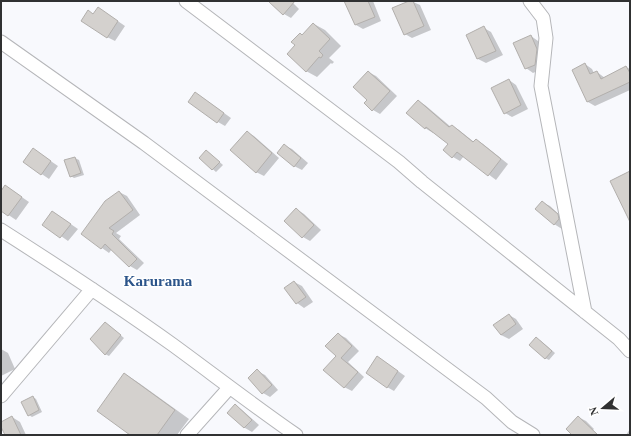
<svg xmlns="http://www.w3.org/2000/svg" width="631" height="436" font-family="Georgia,serif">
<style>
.shadow{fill:#0003}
.building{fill:#d4d1ce;stroke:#b2afac}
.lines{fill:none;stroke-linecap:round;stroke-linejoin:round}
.street-casing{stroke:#b5b6b9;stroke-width:15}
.street{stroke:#fff;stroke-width:13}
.labels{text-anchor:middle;stroke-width:3;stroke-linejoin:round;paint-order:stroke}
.district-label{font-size:15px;font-weight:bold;fill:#2b548a;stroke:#fff}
</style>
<rect width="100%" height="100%" fill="#f8f9fd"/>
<path class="shadow" d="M271 1H291L299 9 291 18 284 14Z
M347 1H373L381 21 363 29 356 25Z
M411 1 420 5 431 30 412 38 405 34Z
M106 13 125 26 115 41 107 37Z
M314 24 325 30 341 46 329 58 334 62 332 64 331 63 317 77 306 71Z
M484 28 491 32 503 55 486 63 478 59 467 35Z
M531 36 538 41 544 53 542 69 533 73 526 68Z
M585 64 592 69 594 73 597 72 605 78 626 67 630 69V90L595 106 588 102Z
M368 72 376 76 397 96 380 114 373 110Z
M509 80 516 85 528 109 512 117 505 113Z
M203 98 231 118 225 126 218 122Z
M418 101 425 105 451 127 452 126 459 130 474 142 476 140 483 144 508 164 496 180 464 156 460 161 453 157 449 144 434 132 433 133 425 128Z
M247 132 254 136 279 158 264 176 256 172Z
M284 145 292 149 308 163 302 170 294 166Z
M33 149 58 166 49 179 24 162Z
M207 151 223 165 216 172 200 158Z
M75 158 79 160 84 175 74 178 71 176Z
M13 191 29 202 16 220 1 210V193Z
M119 192 127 196 140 215 116 233 121 236 119 239 144 263 137 270 130 266 112 249 109 253 102 248Z
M542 202 550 206 565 220 566 224 562 229 554 224Z
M296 209 304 214 321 230 310 241 303 237 285 221Z
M53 212 78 229 68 241 44 224Z
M294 282 302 286 313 302 304 308 297 303Z
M509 315 516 319 523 329 509 339 501 335Z
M106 323 124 338 109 356 105 354Z
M338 334 346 338 359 351 348 362 364 377 352 391 344 387 337 356Z
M540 340 555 353 549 360 545 358Z
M1 349 8 353 15 369 1 376Z
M385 362 405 376 394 391 387 387Z
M257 371 265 375 278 390 270 397 263 393Z
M125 374 139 383 189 419 177 435H132Z
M33 397 36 399 42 412 32 417 29 415Z
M235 405 242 410 259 425 252 432 245 428 229 413Z
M12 417 20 422 26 435H6L1 423Z
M578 417 586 421 594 429 588 435H574Z
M630 429V435H626Z"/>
<path class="building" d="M268 1H295L283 15Z
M344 1H368L375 17 355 25Z
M409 1H413L424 26 404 35 392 8Z
M98 7 118 21 107 38 81 21 88 10 93 14Z
M313 23 330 39 319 51 323 55 321 58 319 57 306 72 287 54 295 45 291 42 300 33 302 35Z
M484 26 496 51 477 59 466 35Z
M531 35 537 49 535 65 525 69 513 43Z
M585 63 590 74 597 71 601 79 626 66 630 73V82L587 102 572 70Z
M368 71 390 91 372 111 364 103 367 100 353 87Z
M509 79 521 105 504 114 491 88Z
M195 92 224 113 217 123 188 102Z
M418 100 449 127 452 125 473 142 476 139 501 159 488 176 457 152 452 158 443 150 448 144 426 127 425 129 406 113Z
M247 131 272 153 256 173 230 150Z
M284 144 301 158 294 167 277 153Z
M33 148 51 161 41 175 23 162Z
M206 150 220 162 212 170 199 158Z
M75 157 81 173 70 177 64 160Z
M630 171V222L610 181Z
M5 185 22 197 8 216 1 211V191Z
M119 191 133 210 109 228 114 231 112 234 137 259 129 267 105 244 101 249 81 234 105 201Z
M542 201 558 214 559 219 554 225 535 209Z
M296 208 314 225 302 238 284 221Z
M52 211 71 224 60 238 42 225Z
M294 281 306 297 296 304 284 288Z
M509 314 516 324 501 335 493 325Z
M105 322 121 335 105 355 90 339Z
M338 333 352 346 341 358 358 372 344 388 323 370 336 356 325 346Z
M536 337 552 351 545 359 529 345Z
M377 356 398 371 387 388 366 373Z
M257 369 272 385 262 394 248 378Z
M124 373 175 410 157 435H130L97 411Z
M33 396 39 410 28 416 21 402Z
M235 404 252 420 244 428 227 413Z
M12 416 21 435H5L1 427V422Z
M578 416 598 435H572L566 429Z"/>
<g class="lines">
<g class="street-casing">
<path id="street" d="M186 1 399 162 422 182 619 339 630 351
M530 1 543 18 546 38 541 86 585 312
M1 42 144 143 486 398 512 422 533 435
M1 230C59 267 117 305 173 345 214 375 254 406 296 435
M1 396 92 289
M187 435 229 388"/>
</g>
<use href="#street" class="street"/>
</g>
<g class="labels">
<g class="district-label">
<text x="158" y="286">Karurama</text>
</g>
</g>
<rect width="631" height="436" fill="none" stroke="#303132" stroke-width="4"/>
<g transform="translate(603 408) rotate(251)" stroke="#ffffff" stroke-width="3" paint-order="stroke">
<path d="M0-3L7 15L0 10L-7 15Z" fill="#303132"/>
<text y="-6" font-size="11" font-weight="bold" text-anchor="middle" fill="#303132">N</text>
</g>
</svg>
